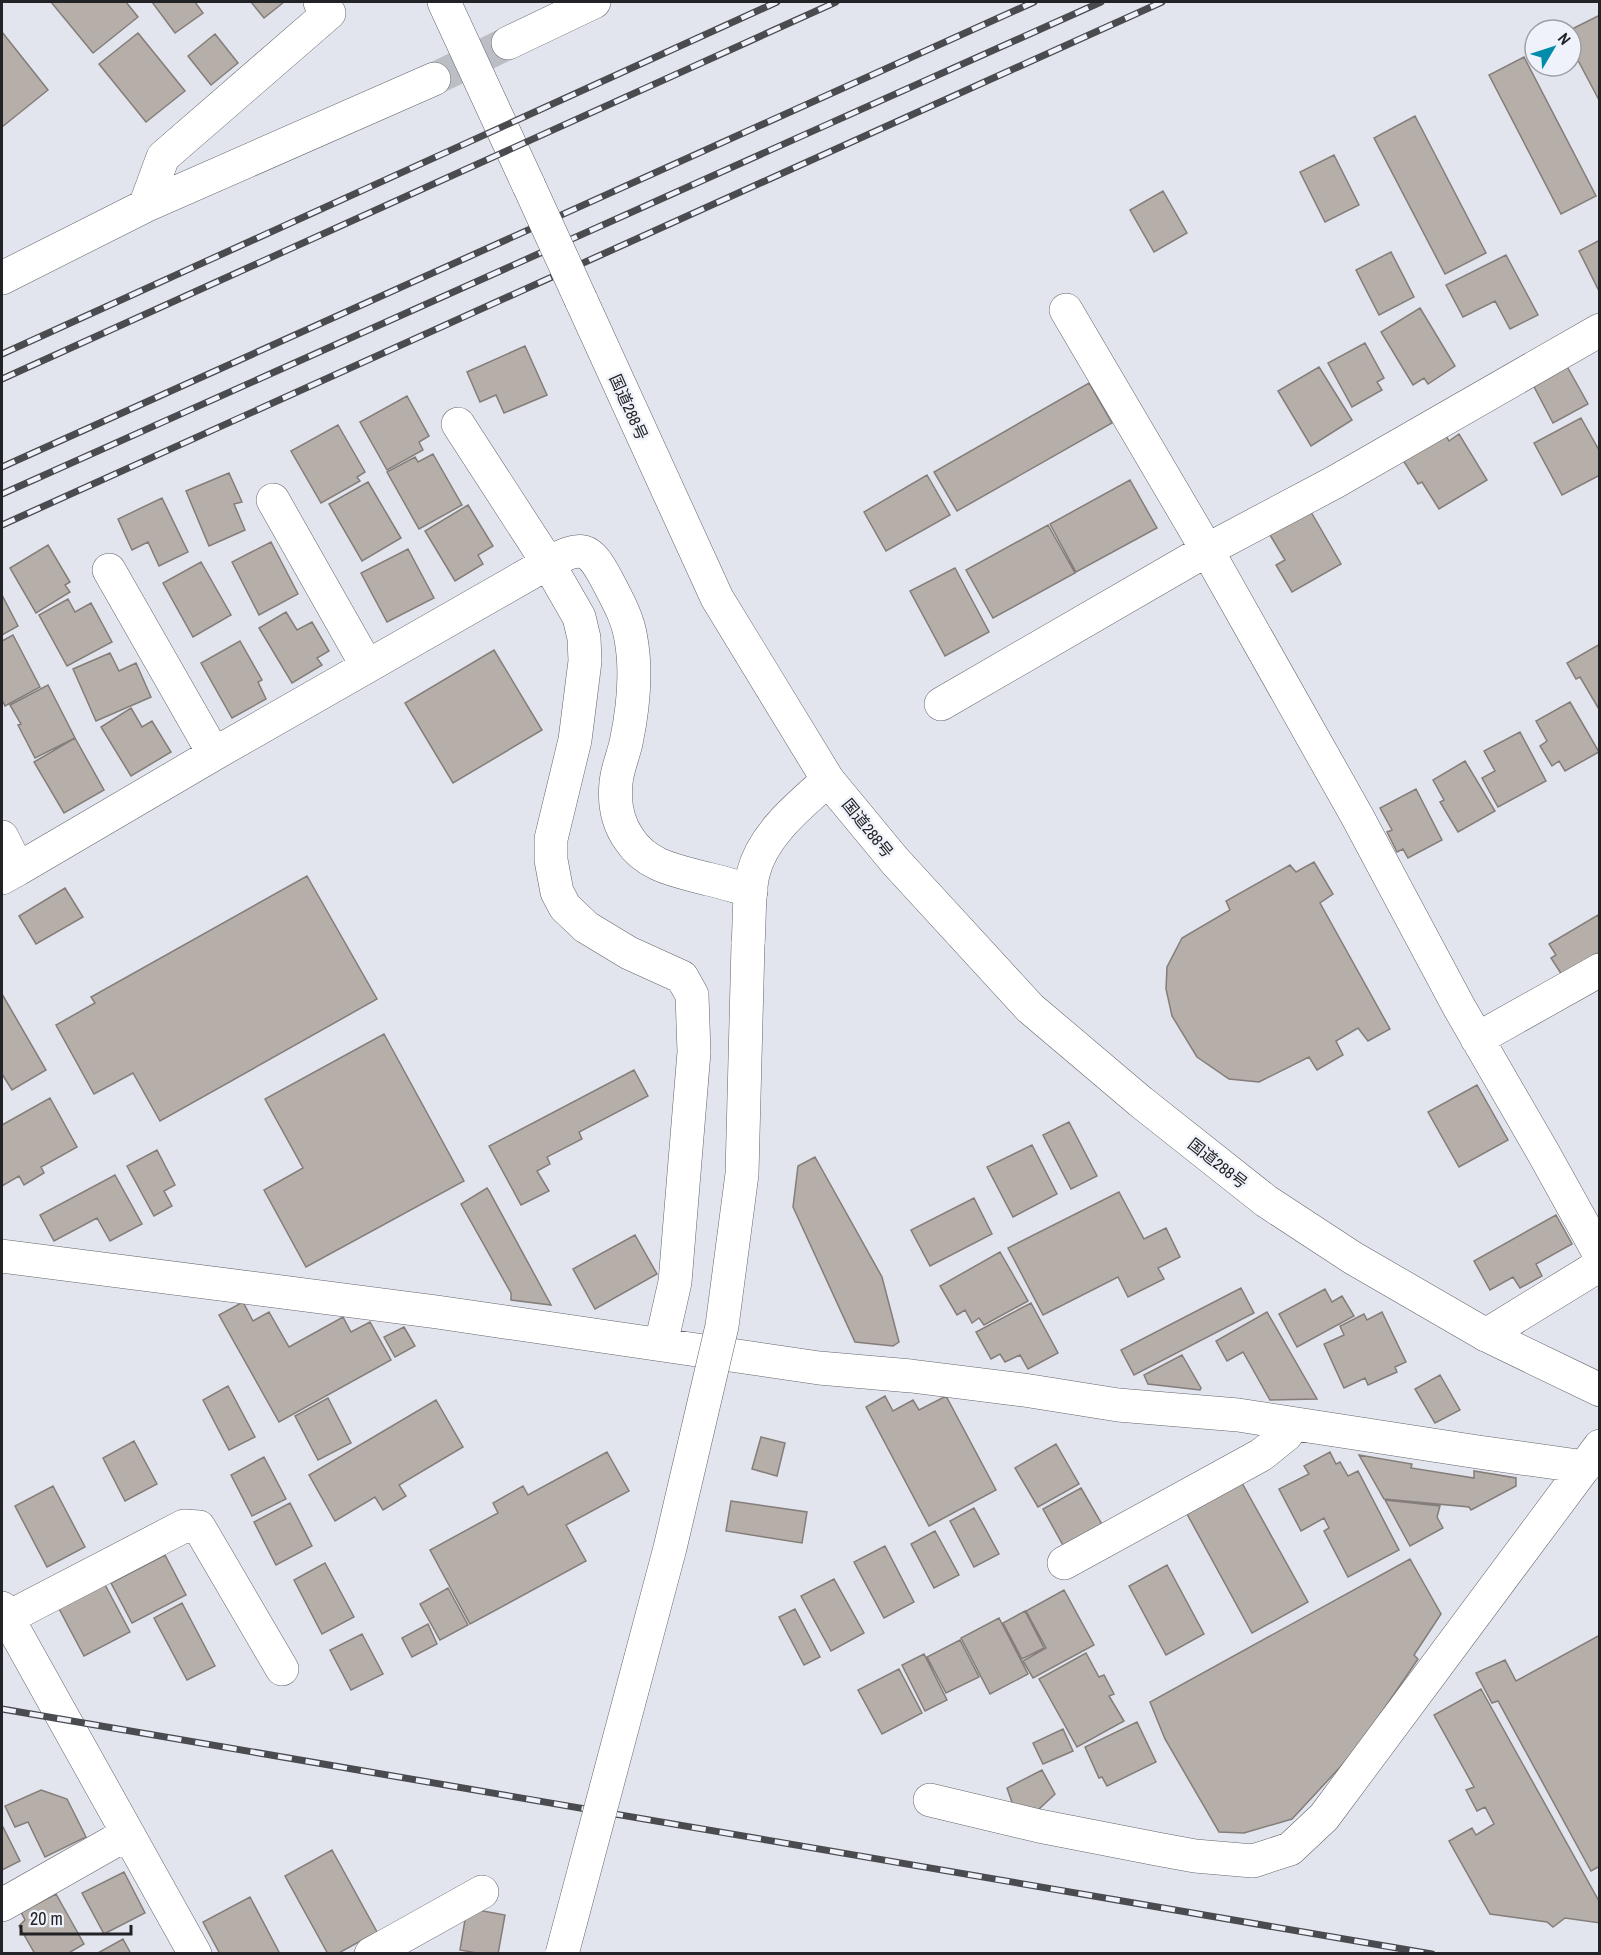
<svg xmlns="http://www.w3.org/2000/svg" width="1601" height="1955" font-family="'Archivo Narrow','Noto Sans JP',sans-serif">
<style>
.building{fill:#b5aea9;stroke:#847d79;stroke-width:1.5}
.lines{fill:none;stroke-linecap:round;stroke-linejoin:round}
.minor-tunnel{stroke:#bcbec5;stroke-width:33;stroke-dasharray:33 16;stroke-linecap:butt}
.minor-casing{stroke:#62656b;stroke-width:34}
.tertiary-casing{stroke:#62656b;stroke-width:34}
.trunk-casing{stroke:#62656b;stroke-width:34}
.minor{stroke:#fff;stroke-width:33}
.tertiary{stroke:#fff;stroke-width:33}
.trunk{stroke:#fff;stroke-width:33}
.rail-casing{stroke:#494b4f;stroke-width:7}
.rail{stroke:#eff2fa;stroke-width:4.5;stroke-dasharray:14;stroke-linecap:butt}
.tertiary-bridge-casing{stroke:#62656b;stroke-width:34;stroke-linecap:butt}
.trunk-bridge-casing{stroke:#62656b;stroke-width:34;stroke-linecap:butt}
.tertiary-bridge{stroke:#fff;stroke-width:33}
.trunk-bridge{stroke:#fff;stroke-width:33}
.labels{text-anchor:middle;stroke-width:5;stroke-linejoin:round;paint-order:stroke}
.street-label{font-size:16px;fill:#222326;stroke:#eff2fa}
</style>
<rect width="100%" height="100%" fill="#e2e5ed"/>
<path class="building" d="M51 2H126L138 17 93 53Z
M152 2H195L203 13 175 33Z
M251 2H284L264 18Z
M1600 15V102L1571 47 1570 30Z
M2 32 48 90 2 127Z
M138 33 185 91 146 122 99 64Z
M215 34 238 63 211 85 188 56Z
M1524 57 1596 196 1561 214 1489 75Z
M1415 116 1486 253 1445 274 1374 138Z
M1334 155 1359 205 1325 222 1300 172Z
M1163 191 1187 233 1154 252 1130 210Z
M1600 240V290L1599 291 1579 251Z
M1391 252 1414 297 1379 315 1356 270Z
M1506 255 1538 315 1510 329 1495 301 1463 317 1446 285Z
M1420 308 1455 366 1428 384 1424 378 1413 385 1381 332Z
M1365 343 1384 378 1377 382 1382 390 1352 407 1328 363Z
M525 346 547 395 504 413 496 395 480 402 467 372Z
M1564 361 1588 404 1553 423 1530 379Z
M1319 367 1352 420 1311 446 1278 391Z
M1089 383 1112 423 957 511 934 472Z
M407 396 429 436 419 442 423 450 387 470 360 422Z
M1581 418 1600 452V475L1562 495 1534 443Z
M338 425 365 472 357 477 360 481 321 503 291 451Z
M1443 431 1449 441 1459 434 1487 480 1439 509 1422 482 1418 484 1401 457Z
M433 454 462 505 419 529 387 472 415 457 418 462Z
M229 473 242 502 234 504 245 530 209 546 186 491Z
M927 475 950 515 886 551 864 512Z
M1130 480 1157 528 1076 572 1050 524Z
M368 482 401 538 362 561 329 504Z
M162 498 188 552 159 566 148 542 132 550 118 519Z
M468 505 493 546 478 555 483 564 455 581 425 531Z
M1311 512 1341 564 1292 592 1276 565 1285 560 1270 535Z
M1048 525 1075 573 993 618 966 570Z
M271 542 298 594 259 615 232 562Z
M48 545 70 582 65 585 70 592 36 613 10 568Z
M408 549 434 598 387 622 361 573Z
M201 562 231 615 193 637 163 583Z
M955 568 989 632 945 656 910 591Z
M2 595 18 626 2 635Z
M68 599 75 612 91 603 112 642 67 666 39 615Z
M286 612 297 630 312 622 329 651 317 658 322 665 292 683 259 628Z
M13 635 40 687 5 706 2 700V641Z
M240 641 262 680 258 682 266 699 232 718 201 663Z
M1600 644V711L1580 677 1576 679 1567 663Z
M494 650 542 730 453 783 405 703Z
M110 653 119 671 136 663 151 697 96 721 73 669Z
M48 685 75 738 35 758 18 725 21 724 10 705Z
M1570 702 1599 752 1565 771 1559 761 1552 766 1540 746 1547 741 1536 721Z
M131 708 142 727 152 721 171 752 131 776 101 727Z
M1520 732 1546 781 1498 807 1482 778 1495 771 1484 751Z
M75 738 104 790 64 813 34 762Z
M1465 761 1495 811 1458 832 1440 802 1444 800 1433 780Z
M1416 789 1442 840 1408 858 1403 849 1397 852 1387 832 1392 830 1380 808Z
M1314 862 1333 894 1320 903 1390 1029 1368 1041 1358 1028 1336 1041 1343 1055 1317 1070 1309 1057 1259 1082 1229 1079 1197 1057 1172 1016 1166 989 1167 967 1182 938 1230 910 1226 901 1290 865 1296 872Z
M307 876 377 999 160 1121 133 1073 94 1094 56 1025 95 1003 91 997Z
M65 888 83 917 36 944 19 916Z
M1598 915 1600 918V952L1562 975 1551 958 1556 955 1549 944Z
M2 994 46 1070 12 1090 2 1074Z
M384 1034 464 1181 306 1267 264 1190 303 1168 265 1099Z
M634 1070 648 1096 579 1132 582 1139 547 1157 550 1164 537 1171 549 1191 521 1205 489 1146Z
M1477 1085 1508 1140 1459 1167 1428 1112Z
M50 1098 77 1147 41 1167 44 1173 24 1185 19 1176 2 1186V1125Z
M1069 1122 1097 1176 1071 1189 1043 1135Z
M1032 1145 1057 1194 1013 1217 987 1167Z
M157 1150 175 1185 164 1191 172 1206 154 1216 127 1166Z
M815 1157 882 1277 899 1342 893 1346 855 1342 793 1207 798 1166Z
M115 1175 142 1224 110 1241 97 1218 54 1241 40 1215Z
M487 1188 489 1191 551 1305 511 1300V1293L461 1204Z
M1119 1192 1144 1239 1166 1228 1180 1257 1158 1268 1164 1279 1128 1297 1118 1277 1043 1315 1008 1248Z
M974 1198 992 1234 930 1266 911 1230Z
M1556 1215 1572 1244 1536 1264 1542 1276 1520 1288 1513 1277 1490 1290 1474 1261Z
M635 1235 657 1274 595 1309 573 1269Z
M1000 1252 1028 1301 984 1325 979 1318 972 1323 965 1310 957 1315 940 1286Z
M1241 1288 1254 1313 1134 1375 1121 1350Z
M1325 1289 1332 1302 1342 1296 1354 1316 1297 1347 1279 1314Z
M243 1302 253 1321 269 1312 289 1347 343 1317 351 1332 370 1322 391 1360 279 1422 219 1315Z
M1031 1303 1058 1353 1028 1369 1020 1355 1005 1362 1000 1354 991 1359 976 1332Z
M1267 1312 1317 1399 1270 1400 1243 1352 1227 1361 1216 1341Z
M1382 1312 1406 1362 1395 1367 1397 1372 1368 1385 1365 1378 1344 1388 1324 1344 1344 1335 1340 1326 1364 1314 1367 1320Z
M404 1327 415 1346 395 1357 384 1337Z
M1182 1355 1201 1388 1200 1390 1148 1384 1144 1375Z
M1440 1375 1460 1410 1435 1423 1415 1389Z
M228 1386 255 1437 229 1450 203 1400Z
M885 1396 893 1411 913 1400 919 1410 946 1396 996 1490 929 1526 866 1407Z
M328 1398 351 1443 318 1460 295 1416Z
M436 1400 463 1447 399 1485 406 1496 383 1510 375 1497 335 1521 309 1475Z
M761 1437 785 1443 777 1476 752 1469Z
M134 1441 157 1484 125 1501 103 1458Z
M1056 1444 1079 1484 1038 1507 1015 1468Z
M607 1452 629 1491 566 1525 586 1561 470 1624 430 1550 498 1513 493 1503 523 1486 528 1495Z
M1330 1452 1336 1464 1340 1462 1348 1476 1358 1471 1399 1550 1348 1577 1324 1531 1329 1528 1324 1518 1301 1531 1279 1489 1309 1474 1304 1466Z
M1359 1455 1412 1464 1411 1468 1474 1478V1471L1516 1478V1486L1471 1510 1469 1507 1384 1499Z
M264 1457 286 1499 252 1516 231 1475Z
M1242 1483 1308 1602 1252 1633 1187 1514Z
M53 1486 85 1547 47 1567 15 1506Z
M1081 1488 1103 1526 1064 1547 1043 1509Z
M1385 1500 1440 1506 1437 1517 1443 1528 1410 1546Z
M731 1501 807 1512 802 1543 726 1531Z
M290 1503 312 1546 276 1565 254 1522Z
M974 1508 999 1554 974 1567 950 1521Z
M935 1531 959 1575 934 1588 911 1544Z
M885 1546 914 1602 884 1618 854 1562Z
M165 1555 186 1595 132 1623 111 1583Z
M1410 1559 1441 1614 1414 1655 1418 1659 1356 1750 1292 1819 1244 1833 1219 1832 1165 1739 1150 1702Z
M325 1563 354 1617 322 1634 294 1580Z
M1167 1565 1204 1634 1166 1655 1129 1586Z
M102 1579 130 1632 84 1656 56 1603Z
M834 1579 864 1633 831 1651 801 1596Z
M448 1588 468 1625 440 1640 420 1604Z
M1064 1590 1094 1645 1033 1678 1023 1661 1046 1648 1026 1611Z
M182 1603 215 1666 187 1680 154 1618Z
M795 1609 820 1657 804 1665 779 1617Z
M1025 1611 1044 1648 1022 1659 1003 1623Z
M999 1618 1028 1674 990 1694 961 1638Z
M428 1624 437 1644 412 1657 402 1638Z
M362 1634 383 1674 351 1690 330 1650Z
M1600 1635V1866L1591 1871 1498 1701 1492 1703 1476 1673 1505 1660 1516 1681Z
M960 1640 979 1677 946 1693 927 1657Z
M1086 1653 1099 1677 1104 1675 1114 1694 1109 1696 1124 1721 1077 1747 1039 1679Z
M924 1654 947 1700 925 1711 902 1665Z
M899 1669 922 1713 882 1734 858 1690Z
M1481 1689 1600 1903V1923L1565 1918 1553 1927 1547 1922 1490 1914 1449 1841 1472 1828 1476 1835 1494 1824 1485 1807 1477 1811 1466 1790 1474 1787 1434 1715Z
M1137 1722 1156 1762 1107 1786 1102 1777 1099 1778 1085 1747Z
M1063 1729 1073 1751 1043 1764 1033 1743Z
M1042 1770 1055 1794 1038 1810 1013 1805 1007 1788Z
M41 1790 67 1799 86 1837 45 1857 28 1822 15 1827 5 1806Z
M2 1825 20 1861 2 1870Z
M332 1850 377 1932 337 1954H328L285 1876Z
M124 1872 145 1913 104 1934 82 1893Z
M56 1894 84 1944 67 1954H35L19 1926 25 1920 21 1912Z
M250 1897 280 1954H220L203 1922Z
M467 1908 505 1915 498 1954H482L460 1950Z
M123 1939 131 1954H96Z"/>
<g class="lines">
<path class="minor-tunnel" d="M434 79 508 43"/>
<g class="minor-casing">
<path id="minor" d="M508 43 594 2
M145 206 163 157 329 13 320 2
M2 278 145 206 434 79
M1600 330 1335 482 1207 550 1357 816 1459 1007 1544 1154 1600 1255
M273 500 367 666
M109 570 214 754
M941 704 1207 550 1066 310
M2 837 18 869 2 878
M18 869 214 754 548 563 458 424
M1477 1039 1600 970
M2 1256 437 1312 819 1368 911 1376 1024 1390 1118 1405 1238 1415 1478 1452 1585 1467
M1486 1335 1600 1265
M661 1344 675 1282 694 1052 692 995 682 977 629 953 586 927 565 907 557 892 551 860V839L575 740 585 661 584 638 579 617 548 563C582 545 589 546 607 580 617 599 628 618 631 639 637 673 633 710 626 743 623 756 617 770 616 783 614 803 617 822 629 839 647 867 678 871 708 879 722 882 737 887 751 891
M1064 1563 1261 1455 1286 1435 1294 1424
M2 1608 195 1954
M7 1618 184 1526 199 1527 282 1669
M930 1800 1039 1826 1157 1849 1195 1856 1253 1861 1290 1849 1324 1817 1600 1446
M2 1905 127 1834
M371 1954 482 1892"/>
</g>
<g class="tertiary-casing">
<path id="tertiary" d="M748 944C750 921 748 896 753 874 762 835 800 805 828 780"/>
</g>
<g class="trunk-casing">
<path id="trunk" d="M444 2 529 186
M581 300 717 598 828 780 895 861 1030 1008 1141 1102 1266 1201 1353 1258 1486 1335 1600 1390"/>
</g>
<use href="#minor" class="minor"/>
<use href="#tertiary" class="tertiary"/>
<use href="#trunk" class="trunk"/>
<g class="rail-casing">
<path id="rail" d="M2 354 777 2
M2 379 836 2
M2 467 1034 2
M2 494 1101 2
M2 525 1162 2
M2 1709 1432 1954"/>
</g>
<use href="#rail" class="rail"/>
<g class="tertiary-bridge-casing">
<path id="tertiary-bridge" d="M562 1954 670 1548 722 1326 742 1174 748 944"/>
</g>
<g class="trunk-bridge-casing">
<path id="trunk-bridge" d="M529 186 581 300"/>
</g>
<use href="#tertiary-bridge" class="tertiary-bridge"/>
<use href="#trunk-bridge" class="trunk-bridge"/>
</g>
<g class="labels">
<g class="street-label">
<text transform="translate(629 407) rotate(66)" y="6">国道288号</text>
<text transform="translate(868 828) rotate(51)" y="6">国道288号</text>
<text transform="translate(1218 1163) rotate(38)" y="6">国道288号</text>
</g>
</g>
<rect width="1601" height="1955" fill="none" stroke="#222326" stroke-width="6"/>
<g transform="translate(1553 48) rotate(51)"><circle r="28" fill="#eff2fa" stroke="#9d9fa5" stroke-width="1.5"/>
<path d="M0-4.5L10 22L0 15L-10 22Z" fill="#008caa"/>
<text y="-9" font-size="16" font-weight="bold" text-anchor="middle" fill="#222326">N</text>
</g>
<path d="M21 1925v9h110v-9" fill="none" stroke="#222326" stroke-width="3"/>
<text x="30" y="1925" font-size="18" fill="#222326" stroke="#eff2fa" stroke-width="4.5" paint-order="stroke">20 m</text>
</svg>
